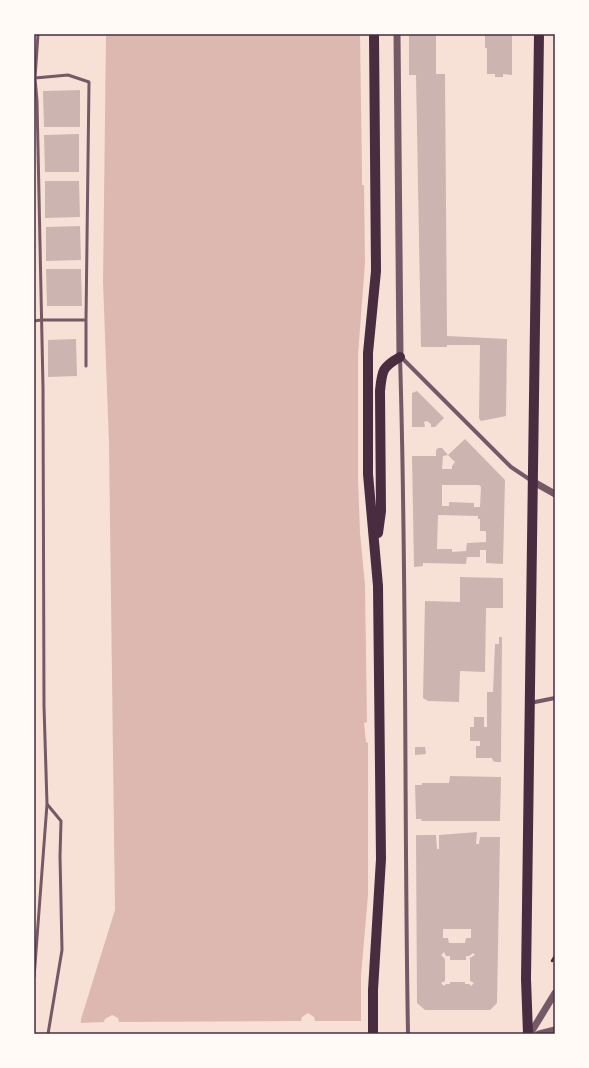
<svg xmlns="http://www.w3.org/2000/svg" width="589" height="1068" font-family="'Work Sans',sans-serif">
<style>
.water{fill:#dcb8b0}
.pier{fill:#f7e1d7}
.building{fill:#ccb4b1;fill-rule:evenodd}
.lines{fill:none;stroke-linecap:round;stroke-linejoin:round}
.path{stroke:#4a2c40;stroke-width:2.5}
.service{stroke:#755966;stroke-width:3}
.minor{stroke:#755966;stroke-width:4}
.tertiary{stroke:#755966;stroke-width:7}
.primary{stroke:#4a2c40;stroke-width:10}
.neatline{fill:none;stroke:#4a2c40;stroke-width:1.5}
</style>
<rect width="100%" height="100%" fill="#f7e1d7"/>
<path class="water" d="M106 34H360L362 173V185H364L365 263 358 355V478L360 533 365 585 367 722 364 723 366 742 368 743V895L361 976V1034H80L81 1019 115 910 109 443 103 282Z"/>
<path class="pier" d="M308 1013 314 1017 315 1021H363V1034H78L79 1023 104 1022 105 1019 112 1015 118 1018 119 1022 301 1021 302 1017Z"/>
<path class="building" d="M409 34H436V74H445L447 336 507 339 506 416 481 421 479 418 480 345H447V347H421L416 75H409Z
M485 34H512V75L503 74V77H495V74H487V48H485Z
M80 90V127H44L43 91Z
M79 134V172H45L44 135Z
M45 181H79L80 217 45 218Z
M80 226 81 260 46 261V227Z
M46 269H81L82 306H47Z
M76 339 77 376 48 377V340Z
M417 391 444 418 435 427H431V424L427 421 424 422 425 427H412V393Z
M465 439 505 480 503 564 486 563V550H480V557H467L466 564 423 563V566L414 567 412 456H436V450L438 448H442L448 455ZM448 455 455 462 452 466V469H442L443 456ZM442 485H479L481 487 480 507H474V503L449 502V506H442ZM438 515 478 516V519H480V531H486V542L467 543 466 551 452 552V549H437Z
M460 577 503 578V608H486L485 672 460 671 459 702 428 701 423 698 425 601 460 602Z
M499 637H502L501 762H496L493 761 492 758H476V746H480V741H470V727H474V717H484V727H487V692H493L495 644H499Z
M415 747H425L426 754 415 755Z
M450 776 501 777 500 821H421L422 819H416L415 785H422V783H449Z
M477 832 476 844H479L480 837H500L497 1003 490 1010H425L417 1003 416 835H436L437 849H439V835ZM443 929H471V938H466L465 943H449L448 938H443ZM444 952 446 956H450V960H466V956H469L473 953 475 955 470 958V981L474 983 471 986 469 984H465V982H450V984H446L444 986 441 983 445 981V959L441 955Z"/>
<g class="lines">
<path class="path" d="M552 961 555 956"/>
<path class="service" d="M35 78 68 75 89 82 86 320
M34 321 41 320H86V366
M47 804 61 821 60 856 62 950 48 1034
M34 978 47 804 44 706 43 387 37 101 35 78 38 34"/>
<path class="minor" d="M400 357C407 583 404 808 408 1034
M401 357 511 467 532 481
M530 703 555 698"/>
<path class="tertiary" d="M397 34 400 357
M532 481 555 494
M530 1034 555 993
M539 1034 555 1030"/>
<path class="primary" d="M378 533 381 511 380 391C382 371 382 367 400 357
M373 1034V990L381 859 378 586 368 474V353L376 271 374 34
M528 1034 526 979 539 34"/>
</g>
<rect width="589" height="1068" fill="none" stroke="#fffaf5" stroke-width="70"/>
<rect x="35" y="35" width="519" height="998" class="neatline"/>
</svg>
